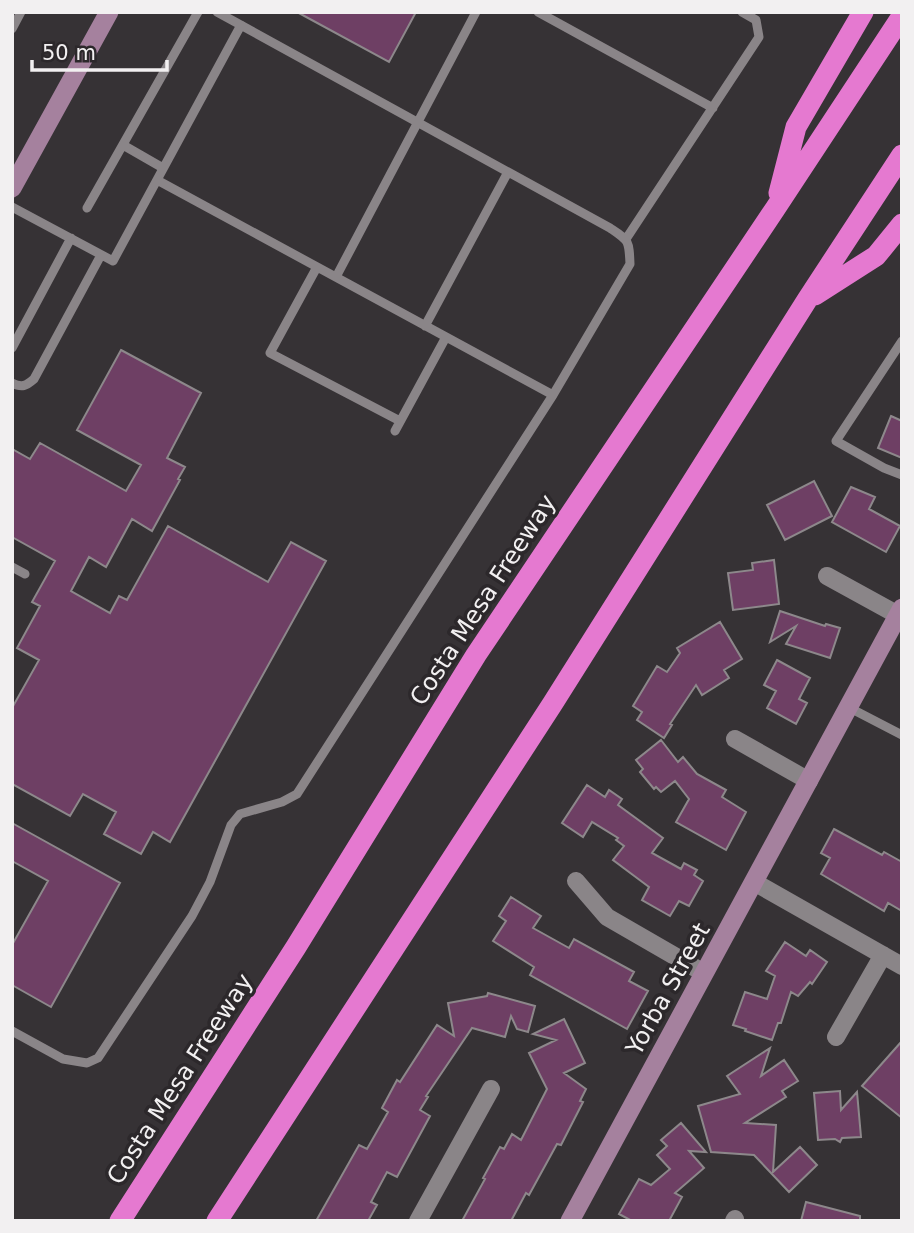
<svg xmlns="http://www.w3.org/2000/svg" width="914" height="1233" font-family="'DejaVu Sans',sans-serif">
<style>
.building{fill:#6e3f64;stroke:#8d888b;stroke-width:2}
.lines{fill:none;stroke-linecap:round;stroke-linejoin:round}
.service{stroke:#8a8588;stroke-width:9}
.minor{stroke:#8a8588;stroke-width:18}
.secondary{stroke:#a5819e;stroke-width:19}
.motorway{stroke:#e579d0;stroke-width:21}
.labels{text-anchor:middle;stroke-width:7;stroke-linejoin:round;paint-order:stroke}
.street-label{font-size:24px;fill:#f2f0f1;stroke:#2c282b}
</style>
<rect width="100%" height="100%" fill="#363235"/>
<path class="building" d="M297 12H416L389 62Z
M121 350 201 393 167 458 185 467 178 479 180 480 152 531 132 519 106 567 89 557 71 591 110 613 119 596 127 600 168 526 268 582 291 542 326 561 170 842 153 832 141 854 104 834 116 812 83 794 70 816 12 784V708L39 660 17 648 40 606 32 602 55 561 12 537V449L30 459 40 443 126 491 141 465 77 430Z
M891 416 902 421V458L878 448Z
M814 481 832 516 785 540 767 505Z
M851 487 875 497 869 509 900 526 886 552 832 522Z
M774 560 779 604 733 610 728 573 753 570 752 563Z
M780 611 825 626 826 624 840 628 830 658 786 644 796 626 770 642Z
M720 622 742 659 724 670 729 678 702 695 696 685 670 724 672 725 664 738 637 720 642 712 633 706 657 666 667 672 680 653 677 648Z
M777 660 810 678 799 699 807 703 796 724 767 708 776 691 764 685Z
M661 740 678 762 683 757 697 774 726 790 722 797 746 812 726 850 676 822 689 799 675 781 661 792 656 787 654 789 640 772 643 769 636 760Z
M587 785 605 797 609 790 622 799 618 805 663 838 652 853 681 869 684 863 697 870 694 875 703 881 689 906 679 901 670 916 642 900 649 887 613 860 624 846 616 840 618 838 592 822 583 837 562 823Z
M12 823 120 883 51 1007 12 985V945L48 881 12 861Z
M834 829 882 855 884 852 902 862V911L888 903 884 911 821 874 830 858 821 853Z
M511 897 541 916 533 928 569 948 574 939 634 972 629 981 648 991 627 1029 530 975 534 967 493 941 506 921 499 916Z
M785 942 806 956 810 950 827 962 812 984 810 982 798 996 791 992 781 1023H778L772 1040 745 1031 746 1029 733 1025 745 992 767 999 775 976 766 971Z
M488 993 535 1006 528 1032 517 1029 511 1016 505 1037 472 1028 426 1096 428 1097 420 1110 430 1116 397 1177 387 1172 371 1202 377 1205 368 1221H316L359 1145 367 1149 388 1112 382 1108 397 1080 400 1082 437 1025 454 1036 448 1003 487 996Z
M564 1019 585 1063 564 1073 586 1089 580 1101 583 1102 561 1145 557 1144 529 1195 526 1193 511 1221H462L485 1179 483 1178 500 1147 504 1149 512 1134 521 1140 547 1089 529 1053 556 1040 533 1034Z
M902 1041V1118L862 1086Z
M770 1048 761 1076 784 1060 798 1081 782 1091 786 1097 745 1123 776 1125 773 1172 800 1147 817 1165 789 1192 754 1155 711 1152 698 1106 740 1094 727 1076Z
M840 1091 841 1110 857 1092 861 1137 842 1138 840 1142 835 1139 818 1140 814 1093Z
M681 1123 706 1152 689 1151 704 1168 675 1193 682 1197 669 1221H632L619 1214 639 1179 651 1185 670 1169 657 1155 667 1146 661 1140Z
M806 1202 860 1216V1221H801Z"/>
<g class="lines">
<path class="service" d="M538 12 713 108
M12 29 21 12
M123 145 163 168
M157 180 553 395
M12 207 113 261 241 25
M87 208 198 12
M626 239 759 37 756 20 742 12
M317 267 270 353 400 421
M336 277 476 12
M425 326 508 172
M902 341 836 441 884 468 902 475
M12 348 71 238
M12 383C22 388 26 386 34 379L101 255
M395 431 446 337
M12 567 25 574
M848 707 902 735
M12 1031 63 1059 87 1063 98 1058 192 916 210 882 231 825 240 814 282 802 297 794 553 395 630 264C629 240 629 241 610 228L217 12"/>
<path class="minor" d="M827 576 898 615
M735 739 809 781
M576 881 607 917 704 973
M754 882 902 966
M836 1037 883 955
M418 1221 491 1089
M734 1221 735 1219"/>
<path class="secondary" d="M12 188 109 12
M570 1221 902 608"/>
<path class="motorway" d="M779 193 796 127 863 12
M815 295 876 256 902 224
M120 1221 296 947 476 655 775 209 902 16
M217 1221 553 703 807 300 902 155"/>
</g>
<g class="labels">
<g class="street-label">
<text transform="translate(483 600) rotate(-57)" y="8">Costa Mesa Freeway</text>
<text transform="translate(668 989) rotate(-61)" y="8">Yorba Street</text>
<text transform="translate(180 1079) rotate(-57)" y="8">Costa Mesa Freeway</text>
</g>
</g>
<rect width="914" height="1233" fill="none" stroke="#f2f0f1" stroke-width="28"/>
<path d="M32 60v10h135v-10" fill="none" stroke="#f2f0f1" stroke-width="3.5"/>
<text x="42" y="60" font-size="21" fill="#f2f0f1" stroke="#2c282b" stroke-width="5" paint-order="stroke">50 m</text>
</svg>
